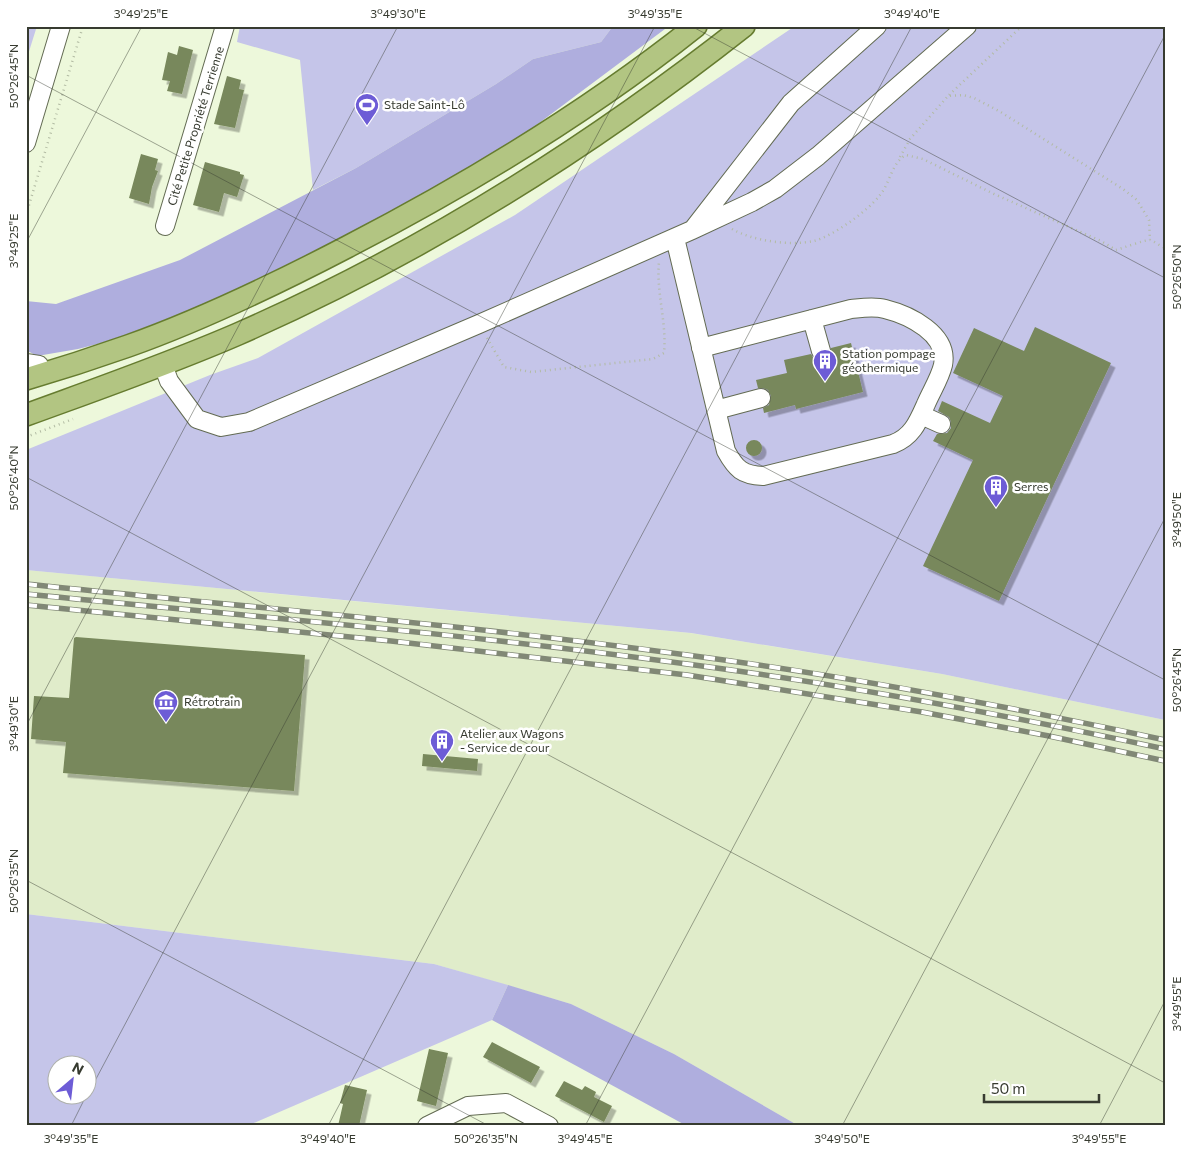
<svg xmlns="http://www.w3.org/2000/svg" width="1191" height="1152" font-family="Commissioner,sans-serif">
<style>
.built{fill:#e0ecca}
.green{fill:#c5c5e9;fill-rule:evenodd}
.forest{fill:#afaede}
.building{fill:#78885b;filter:url(#shadow)}
.lines{fill:none;stroke-linecap:round;stroke-linejoin:round}
.minor-casing{stroke:#636b53;stroke-width:20}
.major-casing{stroke:#667c2f;stroke-width:24}
.path{stroke:#b2bba3;stroke-width:2.5;stroke-dasharray:1 4;stroke-linecap:butt}
.minor{stroke:#fff;stroke-width:18}
.major{stroke:#b2c582;stroke-width:21}
.rail-casing{stroke:#818876;stroke-width:5.5}
.rail{stroke:#fff;stroke-width:4;stroke-dasharray:11;stroke-linecap:butt}
.ticks{fill:none;stroke:#373b30;stroke-width:1;stroke-opacity:0.45}
.labels{text-anchor:middle;stroke-width:5;stroke-linejoin:round;paint-order:stroke}
.poi-label{font-size:12px;fill:#373b30;stroke:#fff;text-anchor:start}
.street-label{font-size:12px;fill:#373b30;stroke:#fff}
.neatline{fill:none;stroke:#373b30;stroke-width:2}
.ticks-label{font-size:12px;text-anchor:middle;fill:#373b30}
</style>
<defs>
<filter id="shadow"><feDropShadow dx="4.5" dy="4.5" stdDeviation="0" flood-color="#0004"/></filter>
</defs>
<rect width="100%" height="100%" fill="#edf8db"/>
<path class="built" d="M26 570 690 633 942 674 1165 720V1126H799L674 1054 571 1004 434 964 26 914Z"/>
<path class="green" d="M26 26H37L26 61Z
M240 26H613L601 42 533 59 496 84 356 168 313 190 300 60 237 42Z
M795 26H1165V720L942 674 691 633 26 570V450L210 375 258 358 515 215Z
M26 914 434 964 508 985 492 1020 247 1126H26ZM58 1064H88V1094H58Z"/>
<path class="forest" d="M613 26H669L503 150 343 239 213 301 113 340 78 349 37 356 26 350V301L56 304 180 260 356 168 496 84 533 59 601 42Z
M508 985 571 1004 674 1054 799 1126H687L492 1020Z"/>
<path class="building" d="M179 46 193 50 182 94 167 91 170 81 162 80 168 52 177 55Z
M227 76 241 80 239 89 244 90 235 128 214 124Z
M141 154 158 159 155 170 158 171 152 187 149 204 129 198Z
M205 162 240 172V174L244 175 237 197 224 193 219 212 193 205Z
M1035 327 1111 363 999 601 923 566 973 460 933 441 937 434 947 433 951 428V422L949 417 938 411 942 401 990 423 1003 396 953 373 974 328 1024 351Z
M851 343 863 392 796 409 795 405 764 413 763 408 769 405 771 396 768 390 763 388H758L756 380 787 373 784 360 811 354 814 359 823 361 829 358 831 348Z
M746 448a8 8 0 1 1 16 0a8 8 0 1 1-16 0Z
M76 637 305 655 294 791 63 773 66 742 31 739 34 696 69 698 74 638Z
M423 754 478 759 477 771 422 766Z
M492 1042 540 1067 531 1083 483 1057Z
M429 1049 448 1053 436 1106 417 1101Z
M564 1081 582 1090 585 1086 596 1092 594 1097 612 1106 604 1122 555 1096Z
M345 1085 367 1090 359 1126H338L343 1104 340 1103Z"/>
<g class="lines">
<g class="minor-casing">
<path id="minor" d="M26 143 61 26
M165 226 225 26
M694 228 791 103 877 26
M675 238 726 451C736 469 742 475 763 476L893 444C912 437 918 422 926 404 931 392 940 378 943 365 949 334 909 315 885 309 874 306 862 308 851 309L701 348
M812 319 821 351
M26 363 39 365
M163 365 169 381 197 419 221 427 249 422 479 324 692 230 752 202 775 189 818 156 967 26
M716 410 761 398
M921 415 941 424
M427 1126 468 1106 506 1103 549 1126"/>
</g>
<g class="major-casing">
<path id="major" d="M26 379C60 369 94 358 128 346 204 319 276 284 347 247 469 184 588 112 696 26
M26 415C97 389 169 364 238 334 420 254 588 149 744 26"/>
</g>
<path class="path" d="M949 95 1022 26
M900 157 910 139 948 96 963 95 974 98 999 111 1123 189 1137 200 1149 220 1150 240
M26 215 83 26
M732 229C753 241 790 246 814 241 833 236 868 211 880 195 890 183 892 162 906 155L923 159 994 194 1101 241 1116 250C1123 248 1144 240 1150 240 1154 241 1160 246 1165 248
M487 338 504 367 531 372 653 359 664 353C667 323 656 292 659 262
M26 437 73 419"/>
<use href="#minor" class="minor"/>
<use href="#major" class="major"/>
<g class="rail-casing">
<path id="rail" d="M26 584C247 607 467 625 687 655 848 676 1006 706 1165 740
M26 594C246 616 468 634 687 664 847 685 1006 715 1165 749
M26 605 391 641 687 675 922 712 1049 736 1165 761"/>
</g>
<use href="#rail" class="rail"/>
</g>
<path class="ticks" d="M691 26 1165 278M26 75 1165 680M26 243 142 26M26 477 1165 1083M26 726 398 26M26 880 489 1126M88 1094 655 26M71 1126 87 1094M328 1126 912 26M585 1126 1165 35M842 1126 1165 518M1099 1126 1165 1001"/>
<defs>
<g id="stadium-pin" transform="scale(1.25)"><path d="M0 17L-7.5 6A9.5 9.5 0 1 1 7.5 6Z" fill="#6d5cd6" stroke="#fff"/><path d="M0-5a6.5 5 0 1 0 0 10a6.5 5 0 1 0 0-10ZM-3.5-1.8h7v3.6h-7Z" fill="#fff"/></g>
<g id="building-pin" transform="scale(1.25)"><path d="M0 17L-7.5 6A9.5 9.5 0 1 1 7.5 6Z" fill="#6d5cd6" stroke="#fff"/><path d="M-4-6H4V6H1V3H-1V6H-4ZM-2.5-4.3h1.7v1.8h-1.7ZM.8-4.3h1.7v1.8H.8ZM-2.5-1h1.7V.8h-1.7ZM.8-1h1.7V.8H.8Z" fill="#fff"/></g>
<g id="museum-pin" transform="scale(1.25)"><path d="M0 17L-7.5 6A9.5 9.5 0 1 1 7.5 6Z" fill="#6d5cd6" stroke="#fff"/><path d="M0-6L6-3V-2H-6V-3ZM-5-1h2V3h-2ZM-1-1h2V3h-2ZM3-1h2V3H3ZM-6 4H6V6H-6Z" fill="#fff"/></g>
</defs>
<g fill-rule="evenodd">
<use href="#stadium-pin" x="367" y="105"/>
<use href="#building-pin" x="825" y="361"/>
<use href="#building-pin" x="996" y="487"/>
<use href="#museum-pin" x="166" y="702"/>
<use href="#building-pin" x="442" y="741"/>
</g>
<g class="labels">
<g class="poi-label">
<text x="384" y="109">Stade Saint-Lô</text>
<text x="842" y="358">Station pompage<tspan x="842" dy="14">géothermique</tspan></text>
<text x="1014" y="491">Serres</text>
<text x="184" y="706">Rétrotrain</text>
<text x="460" y="738">Atelier aux Wagons<tspan x="460" dy="14">- Service de cour</tspan></text>
</g>
<g class="street-label">
<text transform="translate(196 126) rotate(-73)" y="4">Cité Petite Propriété Terrienne</text>
</g>
</g>
<rect width="1191" height="1152" fill="none" stroke="#ffffff" stroke-width="55"/>
<g transform="translate(72 1080) rotate(28)"><circle r="24" fill="#ffffff" stroke="#afb1ac"/>
<path d="M0-4L9 19L0 12L-9 19Z" fill="#6d5cd6"/>
<text y="-8" font-size="14" font-weight="bold" text-anchor="middle" fill="#373b30">N</text>
</g>
<path d="M984 1094v8h115v-8" fill="none" stroke="#373b30" stroke-width="2.5"/>
<text x="991" y="1094" font-size="15" fill="#373b30" stroke="#ffffff" stroke-width="4" paint-order="stroke">50 m</text>
<rect x="28" y="28" width="1136" height="1096" class="neatline"/>
<g class="ticks-label">
<text x="141" y="18">3°49'25"E</text>
<text x="398" y="18">3°49'30"E</text>
<text x="655" y="18">3°49'35"E</text>
<text x="912" y="18">3°49'40"E</text>
<text transform="translate(14 76) rotate(-90)" y="4">50°26'45"N</text>
<text transform="translate(14 241) rotate(-90)" y="4">3°49'25"E</text>
<text transform="translate(1177 277) rotate(-90)" y="4">50°26'50"N</text>
<text transform="translate(14 478) rotate(-90)" y="4">50°26'40"N</text>
<text transform="translate(1177 520) rotate(-90)" y="4">3°49'50"E</text>
<text transform="translate(1177 680) rotate(-90)" y="4">50°26'45"N</text>
<text transform="translate(14 724) rotate(-90)" y="4">3°49'30"E</text>
<text transform="translate(14 881) rotate(-90)" y="4">50°26'35"N</text>
<text transform="translate(1177 1004) rotate(-90)" y="4">3°49'55"E</text>
<text x="71" y="1143">3°49'35"E</text>
<text x="328" y="1143">3°49'40"E</text>
<text x="486" y="1143">50°26'35"N</text>
<text x="585" y="1143">3°49'45"E</text>
<text x="842" y="1143">3°49'50"E</text>
<text x="1099" y="1143">3°49'55"E</text>
</g>
</svg>
